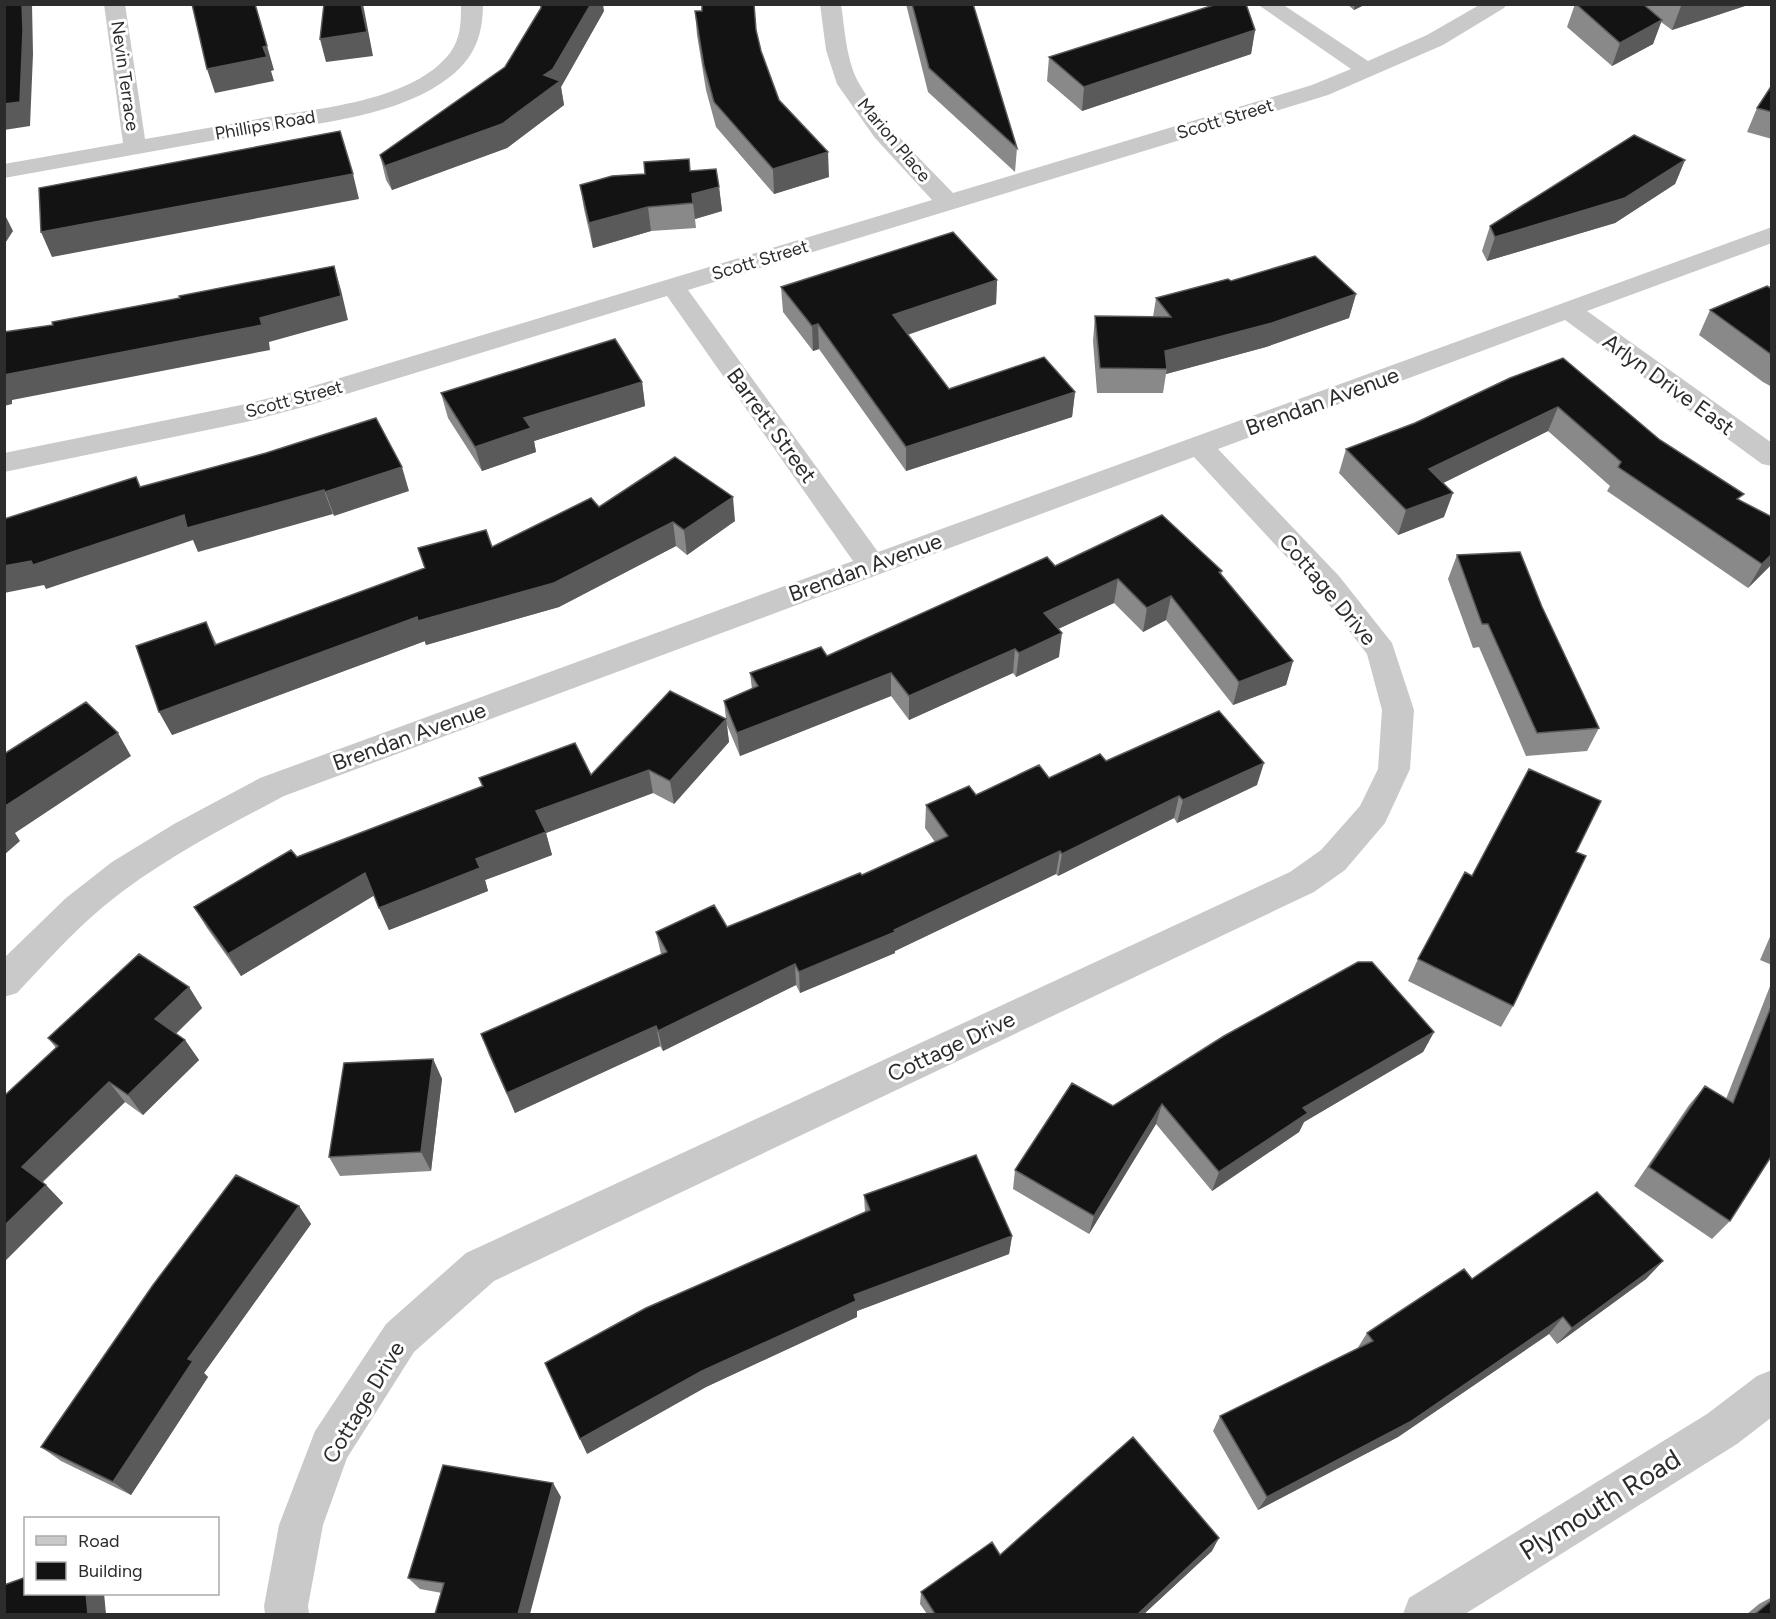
<svg xmlns="http://www.w3.org/2000/svg" width="1776" height="1619" font-family="Figtree,sans-serif">
<style>
.lines{fill:none;stroke-linecap:round;stroke-linejoin:round}
.minor{fill:#c9c9c9;fill-rule:evenodd}
.wall{fill:#898989}
.shaded-wall{fill:#5a5a5a}
.building{fill:#131313;stroke:#5a5a5a;stroke-width:1.5}
.labels{text-anchor:middle;stroke-width:6;stroke-linejoin:round;paint-order:stroke}
.far-street-label{font-size:18px;fill:#2c2c2c;stroke:#fff}
.street-label{font-size:22px;fill:#2c2c2c;stroke:#fff}
.near-street-label{font-size:27px;fill:#2c2c2c;stroke:#fff}
</style>
<rect width="100%" height="100%" fill="#fff"/>
<g class="lines">
<path class="minor" d="M104 4H125L145 139C186 132 227 125 268 117 323 108 414 100 450 53 461 38 461 22 461 4H483C483 34 475 57 451 76 398 119 303 125 238 136 160 150 82 164 4 178V164L123 143Z
M820 4H841C845 30 846 62 860 85 884 126 921 159 953 193L1312 85 1351 69 1257 4H1282L1368 61 1427 35 1481 4H1507L1504 8 1443 45 1328 95 688 290 878 552 1772 227V243L1587 311 1772 443V466L1762 464 1565 320 1218 449 1339 576 1392 643 1414 710 1410 769 1385 823 1345 870 1314 892 494 1281 414 1352 347 1458 323 1525 308 1606 309 1614H265L264 1606 279 1525 315 1431 386 1324 466 1253 1290 872 1321 850 1360 806 1378 769 1382 710 1367 654 1319 592 1194 457 284 796C222 829 159 861 104 906 73 932 45 963 17 993L4 997V958L66 898 112 862 174 824 260 778 853 561 667 296 307 406 246 422 4 472V453L246 404 300 390 932 200 875 138 837 84 826 50Z
M1772 1370V1417L1737 1444 1465 1614H1403L1409 1598 1707 1414 1757 1376Z"/>
</g>
<path class="wall" d="M906 4H973L1017 148 1015 172 928 92Z
M1347 4H1366L1354 10Z
M1575 4H1751L1672 30 1661 22 1653 44 1612 66 1567 27Z
M604 11 561 87 564 105 507 148 392 190 386 180 380 155Z
M695 11 756 30 761 51 779 100 829 177 774 194 716 127 706 90 697 35Z
M1255 30 1251 54 1082 111 1047 81 1049 57Z
M1772 85V139L1747 132 1757 108Z
M1685 160 1675 184 1615 223 1487 261 1482 251 1490 226Z
M690 171 719 187 722 211 695 219 696 228 651 231 593 248 584 209 580 185Z
M997 280 996 304 908 334 949 389 1075 392 1072 417 906 471 819 349 813 351 783 312 781 287Z
M1231 281 1356 294 1349 318 1266 347 1166 374 1163 393H1097L1093 341 1095 316 1153 317 1156 298Z
M1772 289V387L1763 382 1699 335 1710 310Z
M1510 378 1660 440 1740 500 1772 517V564L1748 588 1607 491 1610 486 1548 431 1443 483 1444 517 1398 535 1339 473 1346 449 1415 423Z
M642 382 645 406 534 441 536 452 482 471 448 418 441 393Z
M599 507 735 521 687 555 676 546 559 607 426 645 425 641 172 735 206 622 217 645 425 568 418 548 492 547Z
M1457 555 1542 607 1599 728 1587 751 1526 756 1479 647 1473 648 1448 579Z
M1055 566 1222 571 1221 575 1293 661 1286 685 1233 705 1166 620 1143 632 1114 603 1058 629 1059 657 1016 677 1013 673 909 720 891 696 740 756 727 725 729 742 674 804 653 793 546 833 552 855 485 880 488 891 389 930 374 895 241 976 207 928 194 907 297 857 482 787 479 778 591 775 726 719 724 701 752 689 750 673 827 656Z
M1106 761 1257 785 1177 823 1174 818 1058 876 1056 874 895 951V953L800 993 796 985 663 1051 660 1046 515 1113 489 1055 481 1034 661 954 656 932 727 927 862 875 935 842 925 828 926 805 1049 778Z
M1576 852 1513 1006 1501 1027 1408 981 1418 959 1472 876Z
M1772 932V965L1760 960Z
M1772 981V1155L1730 1221 1712 1239 1634 1186 1689 1105 1705 1086 1726 1099Z
M189 987 202 1008 176 1034 185 1040 199 1060 143 1115 125 1102 43 1182 63 1203 4 1262 56 1048 48 1038Z
M1434 1032 1423 1052 1304 1122 1299 1132 1212 1191 1156 1124 1089 1234 1013 1189 1015 1170 1113 1106Z
M433 1059 442 1079 431 1171 340 1176 329 1157Z
M864 1195 1012 1236 1009 1254 857 1311V1317L706 1387 587 1454 865 1212Z
M299 1206 311 1224 204 1373 208 1377 131 1495 61 1461 41 1447Z
M1663 1261 1646 1279 1557 1344 1549 1334 1398 1437 1258 1510 1213 1431 1220 1416 1357 1349 1367 1333 1472 1279Z
M561 1497 442 1593 420 1589 408 1578Z
M1212 1551 1144 1614H927L920 1604 921 1592 1000 1555Z
M1772 1597V1614H1747L1759 1604Z"/>
<path class="shaded-wall" d="M22 4H32L33 54 30 126 4 130V104Z
M255 4 274 70 271 71 274 81 215 93 207 69Z
M361 4H363L373 56 326 62 320 39Z
M591 4H603L604 11 561 87 564 105 507 148 392 190 385 166 544 75Z
M1355 4H1366L1354 10Z
M1687 4H1751L1672 30 1681 6Z
M1662 20 1653 44 1612 66 1620 43Z
M1255 30 1251 54 1082 111 1084 87Z
M828 152 829 177 774 194 773 169Z
M1685 160 1675 184 1615 223 1487 261 1495 237Z
M353 174 359 199 52 257 41 232Z
M719 187 722 211 695 219 692 194Z
M648 207 651 231 593 248 589 223Z
M4 213 13 231 4 245Z
M334 266 341 290 348 320 269 342 270 350 12 400V404L4 406V375L260 318Z
M997 280 996 304 893 340V315Z
M1356 294 1349 318 1266 347 1166 374 1167 369 1165 351Z
M818 324 819 349 813 351 812 326Z
M642 382 645 406 534 441 536 452 482 471 475 447 524 418Z
M1075 392 1072 417 906 471V447Z
M1558 407 1548 431 1421 494 1429 469Z
M402 467 409 491 334 516 325 492Z
M324 490 333 514 198 552 193 540 46 589 44 585 4 593V566L184 515Z
M1453 493 1444 517 1398 535 1406 510Z
M733 497 735 521 687 555 684 530Z
M673 522 676 546 559 607 426 645 418 621Z
M1772 554V564L1748 588 1762 564Z
M1118 579 1114 603 1041 637 1044 613Z
M1171 596 1166 620 1143 632 1147 608Z
M417 617 425 641 172 735 159 712Z
M1062 633 1059 657 1016 677 1019 653Z
M1015 649 1013 673 909 720V696Z
M1293 661 1286 685 1233 705 1239 682Z
M891 673V696L740 756 737 733Z
M726 719 729 742 674 804 670 781Z
M118 733 131 756 15 833 20 841 4 855V807Z
M1264 763 1257 785 1177 823 1183 800Z
M649 770 653 793 546 833 552 855 485 880 488 891 389 930 379 908 476 859 536 811Z
M1179 796 1174 818 1058 876 1062 854Z
M1060 851 1056 874 895 951V953L800 993 799 972 894 930Z
M365 873 375 895 241 976 228 954Z
M795 964 796 985 663 1051 658 1031Z
M189 987 202 1008 169 1040 155 1019Z
M656 1026 660 1046 515 1113 507 1093Z
M1434 1032 1423 1052 1304 1122 1299 1132 1212 1191 1219 1172 1303 1108Z
M185 1040 199 1060 143 1115 128 1095Z
M433 1059 442 1079 431 1171 421 1152Z
M109 1082 125 1102 39 1185 22 1167Z
M1162 1104 1156 1124 1089 1234 1094 1216Z
M46 1185 63 1203 4 1262V1226Z
M299 1206 311 1224 204 1373 208 1377 131 1495 113 1482 188 1359Z
M1012 1236 1009 1254 857 1311V1317L706 1387 587 1454 580 1439 702 1371 854 1295Z
M1663 1261 1646 1279 1557 1344 1572 1328Z
M1563 1317 1549 1334 1398 1437 1258 1510 1267 1497Z
M553 1483 561 1497 530 1614H518Z
M1219 1538 1212 1551 1144 1614H1138Z
M86 1593H104L106 1614H88Z"/>
<path class="building" d="M4 4H22L23 30 20 102 4 104Z
M192 4H255L267 46 263 47 267 57 207 69Z
M324 4H361L367 32 320 39Z
M541 4H591L553 69 544 75 560 81 502 124 385 166 380 155 505 67 541 8Z
M702 4H754L756 30 761 51 779 100 828 152 773 169 714 102 704 66 695 11H702Z
M912 4H973L1017 148 929 68Z
M1217 4H1246L1255 30 1084 87 1049 57Z
M1576 4H1643L1662 20 1620 43Z
M1772 85V112L1757 108Z
M340 131 353 174 41 232 39 188Z
M1634 135 1685 160 1625 198 1495 237 1490 226Z
M689 159 690 171 716 169 719 187 692 194 693 203 648 207 589 223 580 185 612 176 645 174 644 162Z
M953 232 997 280 893 315 949 389 1044 357 1075 392 906 447 818 324 812 326 781 287Z
M1315 256 1356 294 1272 323 1165 351 1167 369 1100 368 1095 316 1171 317 1156 298 1228 279 1231 281Z
M334 266 341 296 260 318 262 325 4 375V332L53 325 52 322 180 298 179 296Z
M1767 286 1772 289V355L1710 310Z
M615 339 642 382 524 418 531 428 475 447 441 393Z
M1563 358 1660 440 1744 494 1737 499 1772 517V554L1762 564 1618 467 1621 462 1558 407 1429 469 1453 493 1406 510 1346 449 1415 423 1510 378Z
M376 418 402 467 325 492 324 490 187 528 184 515 33 565 31 561 4 566V519L136 477 140 487 266 453Z
M675 457 733 497 684 530 673 522 554 583 418 621 417 617 159 712 136 646 206 622 215 645 425 568 418 548 486 530 492 547 591 498 599 507Z
M1162 515 1222 571 1219 572 1293 661 1239 682 1171 596 1147 608 1118 579 1044 613 1062 633 1019 653 1015 649 909 696 891 673 737 733 724 701 758 686 750 673 821 647 827 656 1047 557 1055 566Z
M1520 552 1542 607 1599 728 1537 733 1488 624H1482L1457 555Z
M670 691 726 719 670 781 649 770 536 811 546 832 476 859 480 868 379 908 365 873 228 954 194 907 291 850 297 857 483 786 479 778 575 743 591 775Z
M86 702 118 733 4 807V754Z
M1219 711 1264 763 1183 800 1179 796 1062 854 1060 851 894 930 895 932 799 972 795 964 658 1031 656 1026 507 1093 481 1034 667 952 656 932 714 905 727 927 860 873 862 875 948 836 926 805 969 786 976 795 1039 765 1049 778 1100 754 1106 761Z
M1529 769 1601 801 1576 852 1586 856 1513 1006 1418 959 1465 872 1472 876Z
M139 954 189 987 155 1019 185 1040 128 1095 109 1082 22 1167 46 1185 4 1226V1096L58 1046 48 1038Z
M1358 962H1372L1434 1032 1303 1108 1308 1113 1219 1172 1162 1104 1094 1216 1015 1170 1072 1083 1113 1106 1224 1036Z
M1772 1004V1155L1730 1221 1649 1167 1705 1086 1733 1103Z
M433 1059 421 1152 329 1157 344 1063Z
M976 1155 1012 1236 854 1295 856 1301 702 1371 580 1439 545 1363 646 1308 870 1210 864 1195Z
M236 1175 299 1206 188 1359 193 1361 113 1482 41 1447 153 1285Z
M1597 1192 1663 1261 1572 1328 1563 1317 1410 1422 1267 1497 1220 1416 1373 1341 1367 1333 1464 1269 1472 1279Z
M1133 1437 1219 1538 1138 1614H935L921 1592 992 1542 1000 1555Z
M443 1465 553 1483 518 1614H435L444 1583 408 1578Z
M26 1577V1593H86L88 1614H4V1585Z
M1772 1600V1614H1755Z"/>
<g class="labels">
<g class="far-street-label">
<text transform="translate(125 76) rotate(82)" y="6">Nevin Terrace</text>
<text transform="translate(1225 119) rotate(-17)" y="6">Scott Street</text>
<text transform="translate(265 125) rotate(-10)" y="6">Phillips Road</text>
<text transform="translate(894 140) rotate(50)" y="6">Marion Place</text>
<text transform="translate(760 260) rotate(-17)" y="6">Scott Street</text>
<text transform="translate(294 399) rotate(-15)" y="6">Scott Street</text>
</g>
<g class="street-label">
<text transform="translate(1669 384) rotate(36)" y="8">Arlyn Drive East</text>
<text transform="translate(1322 401) rotate(-20)" y="8">Brendan Avenue</text>
<text transform="translate(772 425) rotate(54)" y="8">Barrett Street</text>
<text transform="translate(865 567) rotate(-20)" y="8">Brendan Avenue</text>
<text transform="translate(1328 589) rotate(50)" y="8">Cottage Drive</text>
<text transform="translate(409 736) rotate(-20)" y="8">Brendan Avenue</text>
<text transform="translate(951 1046) rotate(-25)" y="8">Cottage Drive</text>
<text transform="translate(363 1402) rotate(-59)" y="8">Cottage Drive</text>
</g>
<g class="near-street-label">
<text transform="translate(1600 1505) rotate(-32)" y="9">Plymouth Road</text>
</g>
</g>
<rect width="1776" height="1619" fill="none" stroke="#2c2c2c" stroke-width="12"/>
<rect x="24" y="1517" width="195" height="78" fill="#ffffff" stroke="#ababab" stroke-width="1.5"/>
<rect x="36" y="1536" width="30" height="9" fill="#c9c9c9" stroke="#ababab" stroke-width="1.5"/>
<text x="78" y="1547" font-size="18" fill="#2c2c2c">Road</text>
<rect x="36" y="1562" width="30" height="18" fill="#131313" stroke="#ababab" stroke-width="1.5"/>
<text x="78" y="1577" font-size="18" fill="#2c2c2c">Building</text>
</svg>
